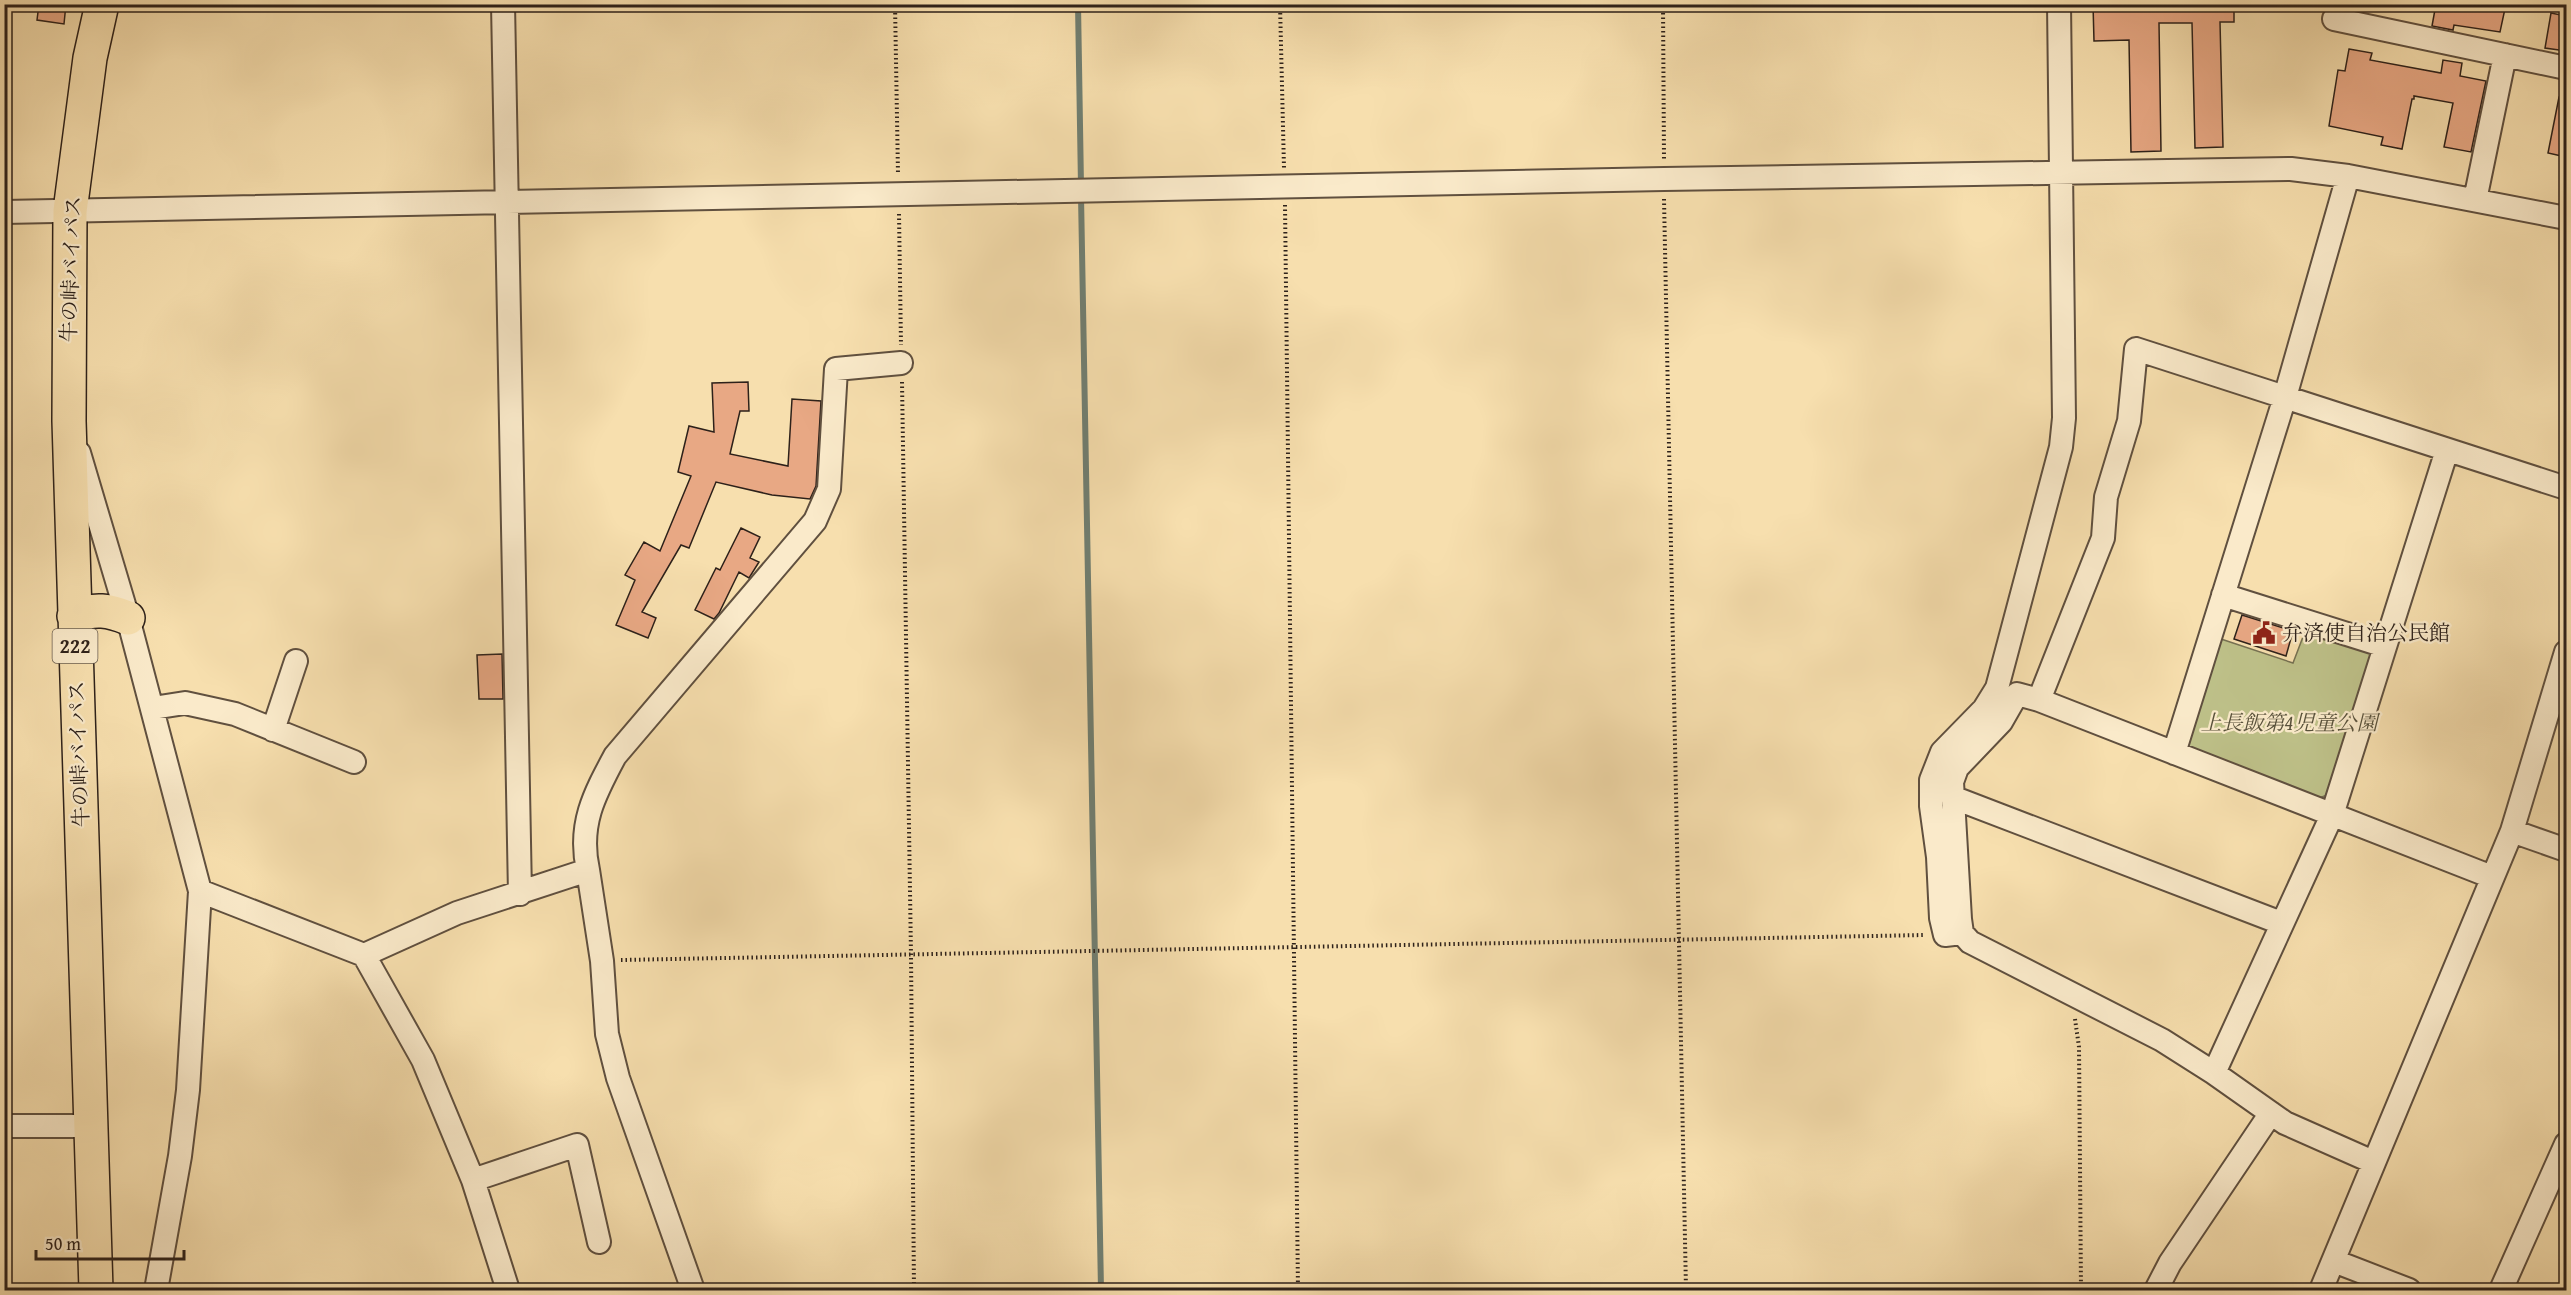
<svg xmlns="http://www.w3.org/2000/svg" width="2571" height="1295" font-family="'Gentium Book Plus','Noto Serif JP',serif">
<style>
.green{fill:#bec189;stroke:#767152;stroke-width:1.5}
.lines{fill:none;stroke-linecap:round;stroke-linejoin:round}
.stream{stroke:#707f72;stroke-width:6}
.building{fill:#e8a884;stroke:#2d211a;stroke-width:1.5}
.minor-casing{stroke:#60503f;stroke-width:26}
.highway-casing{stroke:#2d211a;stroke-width:36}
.path{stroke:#2d211a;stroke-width:4;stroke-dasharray:1.5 3;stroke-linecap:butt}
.minor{stroke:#faeaca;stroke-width:22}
.highway{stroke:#f7dfae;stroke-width:33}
.labels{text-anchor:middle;stroke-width:4.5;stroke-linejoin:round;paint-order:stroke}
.shield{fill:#faeaca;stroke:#6a5d4f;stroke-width:1.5}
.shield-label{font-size:20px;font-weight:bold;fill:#2d211a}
.street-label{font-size:21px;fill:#2d211a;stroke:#faeaca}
.poi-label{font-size:21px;fill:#2d211a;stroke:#faeaca;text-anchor:start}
.park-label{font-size:21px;font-style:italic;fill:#58513b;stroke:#faeaca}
</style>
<rect width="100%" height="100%" fill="#f7dfae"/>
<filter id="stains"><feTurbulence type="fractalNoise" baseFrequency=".00333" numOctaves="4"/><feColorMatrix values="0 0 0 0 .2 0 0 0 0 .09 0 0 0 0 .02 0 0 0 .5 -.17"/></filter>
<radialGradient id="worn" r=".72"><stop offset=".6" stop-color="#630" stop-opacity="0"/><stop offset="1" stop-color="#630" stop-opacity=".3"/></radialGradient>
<path class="green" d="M2306 629 2368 649 2373 659 2330 794 2319 798 2191 751 2187 741 2218 638 2293 663Z"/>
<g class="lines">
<path class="stream" d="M1078 4 1081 186
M1081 196 1101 1290"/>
</g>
<path class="building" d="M39 4H66L64 24 37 20Z
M2093 4H2234V22H2220L2223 147 2195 148 2192 23H2159L2161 151 2131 152 2129 40 2094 41Z
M2436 4H2506L2500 32 2454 25 2453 30 2432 26Z
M2551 13 2566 16V51L2545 48Z
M2349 49 2372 53 2370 60 2441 73 2443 60 2462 63 2460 76 2486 81 2471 152 2444 147 2453 103 2414 96V99H2412L2402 149 2381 145 2383 137 2329 126 2338 70 2345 71Z
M2559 97 2566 98V157L2548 153Z
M748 382 749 411H740L730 454 788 466 792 399 821 401 816 486 810 499 772 495 716 482 689 548 681 545 642 612 656 618 648 638 616 625 635 580 625 575 644 542 660 551 691 476 678 472 689 426 714 432 712 383Z
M741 528 760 537 750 558 759 562 749 578 739 572 719 613 714 619 695 610 716 568 720 570Z
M2242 615 2293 631 2286 656 2234 639Z
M502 654 503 699H479L477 655Z"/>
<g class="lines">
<g class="minor-casing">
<path id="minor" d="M503 4 520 894
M2334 19 2566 68
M2475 200 2505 55
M4 212 1664 179 2291 169 2348 176 2566 218
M79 453 128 618 200 891 188 1090 180 1156 156 1290
M2223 595 2385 646
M2039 700 2492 877
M153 708 185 703 235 714 354 762
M273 730 296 661
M2174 753 2285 397 2348 176
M1952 797 2281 923
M2512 831 2566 850
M588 870C578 825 594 795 615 756L815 521 829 489 836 369 901 363
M200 891 364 955 423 1060 473 1180 508 1290
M1962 933 1945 935 1941 918 1938 857 1931 806V780L1942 752 1984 709 1997 688 2061 447 2064 418 2059 4
M364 955 457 913 588 870 602 961 607 1034 618 1078 693 1290
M2214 1073 2162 1040 1970 942 1962 933 1960 919 1952 782 1957 768 2001 722 2017 694 2039 700 2103 538 2106 497 2129 421 2136 349 2566 488
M4 1126H90
M2373 1162 2285 1123 2214 1073 2332 815 2447 450
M473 1180 577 1145 599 1242
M2334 1261 2409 1290
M2156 1290 2170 1263 2271 1113
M2321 1290 2512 831 2566 652
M2501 1290 2566 1144"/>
</g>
<g class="highway-casing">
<path id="highway" d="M74 616C95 608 109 610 128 618
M96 1290 69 421 70 211 90 58 102 4"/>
</g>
<path class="path" d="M895 4 898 174
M1280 4 1284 168
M1663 4 1664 159
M1664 199 1686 1290
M1285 205 1298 1290
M899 214 901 345
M902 382 911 955 914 1290
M621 960 1924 935
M2075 1019 2079 1047 2081 1290"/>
<use href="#minor" class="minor"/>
<use href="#highway" class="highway"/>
</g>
<defs>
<g id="civic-bare" transform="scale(1.8)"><path d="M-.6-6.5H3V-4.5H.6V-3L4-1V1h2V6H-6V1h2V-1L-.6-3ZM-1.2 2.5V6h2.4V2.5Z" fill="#8f2418" stroke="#faeaca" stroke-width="2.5" paint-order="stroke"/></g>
</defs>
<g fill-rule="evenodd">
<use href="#civic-bare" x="2264" y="633"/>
</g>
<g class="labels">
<rect class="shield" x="52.5" y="629" width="45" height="34" rx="4.5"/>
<g class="shield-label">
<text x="75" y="653">222</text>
</g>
<g class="street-label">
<text transform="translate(71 269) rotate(-88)" y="7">牛の峠バイパス</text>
<text transform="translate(79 754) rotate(-92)" y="7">牛の峠バイパス</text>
</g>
<g class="poi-label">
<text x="2282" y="640">弁済使自治公民館</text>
</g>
<g class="park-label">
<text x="2289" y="730">上長飯第4児童公園</text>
</g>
</g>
<rect width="2571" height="1295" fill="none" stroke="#f7dfae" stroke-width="24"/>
<rect x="6" y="6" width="2559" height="1283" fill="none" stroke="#2d211a" stroke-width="3"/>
<rect x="12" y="12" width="2547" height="1271" fill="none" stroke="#2d211a" stroke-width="1.5"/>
<path d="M36 1250v9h148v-9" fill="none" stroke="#2d211a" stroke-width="3"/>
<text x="45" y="1250" font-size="18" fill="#2d211a" stroke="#faeaca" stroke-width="4.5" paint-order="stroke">50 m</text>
<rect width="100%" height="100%" filter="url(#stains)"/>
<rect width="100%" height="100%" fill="url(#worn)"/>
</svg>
